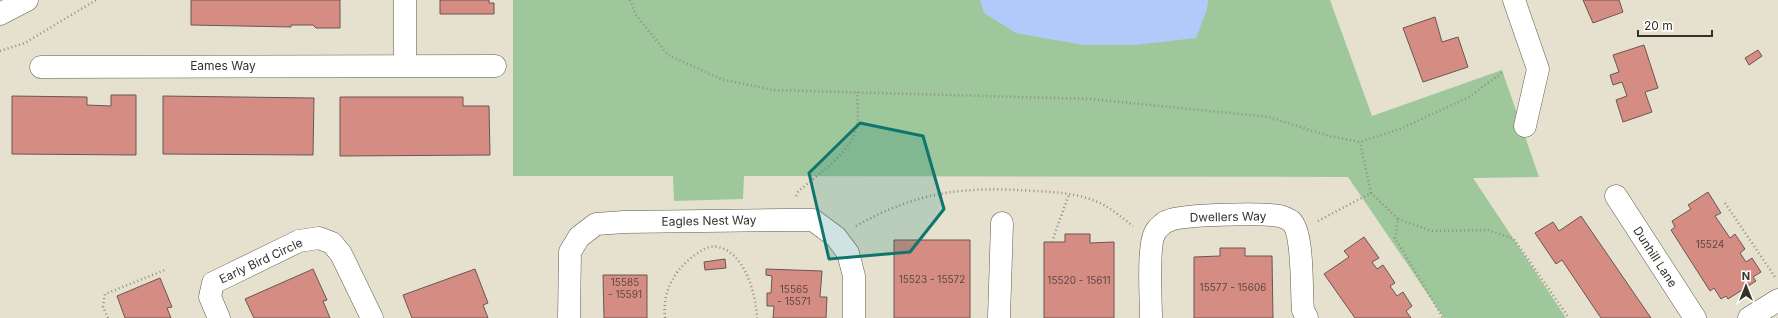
<svg xmlns="http://www.w3.org/2000/svg" width="1778" height="318" font-family="Inter,sans-serif">
<style>
.green{fill:#9ec89b}
.water{fill:#b1cafa}
.building{fill:#d58c83;stroke:#6a5653}
.lines{fill:none;stroke-linecap:round;stroke-linejoin:round}
.street-casing{stroke:#5f5c4a;stroke-width:23}
.secondary-casing{stroke:#5f5c4a;stroke-width:23}
.path{stroke:#918e80;stroke-width:2.5;stroke-dasharray:1 3;stroke-linecap:butt}
.street{stroke:#fff;stroke-width:22}
.secondary{stroke:#fff;stroke-width:22}
.marked{fill:#0f766e;fill-opacity:0.2;stroke:#0f766e;stroke-width:3;stroke-linejoin:round}
.labels{text-anchor:middle;stroke-width:3;stroke-linejoin:round;paint-order:stroke}
.number-label{font-size:10px;fill:#5c4941}
.street-label{font-size:12px;fill:#34332b;stroke:#fff}
</style>
<rect width="100%" height="100%" fill="#e5e1ce"/>
<path class="green" d="M513 0H1330L1372 116 1502 70 1539 177 1473 178 1566 318H1444L1348 177 744 176 743 199 674 201 673 176H513Z"/>
<path class="water" d="M980 0H1208L1207 9 1196 38 1135 45H1083L1016 33 984 13Z"/>
<path class="building" d="M191 0H340V28H316L313 25H291V27L191 25Z
M440 0H489V3H494V14H440Z
M1583 0H1619L1623 12 1593 23Z
M1435 17 1442 42 1458 37 1468 67 1423 82 1403 28Z
M1644 45 1658 88 1645 92 1652 112 1623 122 1616 100 1627 96 1622 82 1613 85 1610 75 1619 72 1613 55Z
M1758 50 1762 56 1749 65 1745 58Z
M111 95H136V155L12 154V96L87 97V105L111 106Z
M163 96 314 98 313 155 163 154Z
M340 97H463V106H489L490 155 340 156Z
M1708 192 1721 213 1715 216 1730 238 1735 234 1745 249 1740 253 1746 262 1752 258 1761 272 1753 277 1756 281 1728 299 1726 296 1721 299 1714 288 1710 291 1671 230 1675 227 1672 221 1691 209 1688 205Z
M1581 216 1651 318H1601L1562 260 1556 264 1535 233 1553 222 1559 231Z
M1065 234H1090V243L1114 242V318H1044V242H1065Z
M1364 237 1379 258 1372 262 1377 269 1383 265 1395 283 1390 286 1397 296 1403 292 1412 306 1406 311 1411 318H1355L1324 274 1349 257 1344 251Z
M894 240H970V318H894Z
M1220 248H1245V256H1272L1273 318H1194V257L1220 256Z
M725 259 726 268 705 270 704 262Z
M313 269 327 300 323 301 330 318H254L245 299Z
M475 269 488 303 483 305 488 318H412L403 295Z
M766 269 822 271 820 297H827L826 318H773L774 306H767V293H771L772 276 766 275Z
M603 275H647V318H604Z
M160 278 172 307 167 308 171 318H125L117 296Z"/>
<g class="lines">
<g class="street-casing">
<path id="street" d="M1514 0 1538 69 1525 126
M405 65V0
M41 67 495 66
M1616 196 1695 318
M219 318 210 297 213 283 299 241 319 238 332 243 341 254 372 318
M569 318 570 252 579 237 596 224 624 222 783 220H813L836 237 848 253 854 276V318
M999 318 1002 223
M1151 318C1151 300 1147 243 1156 231 1158 228 1164 222 1168 221 1181 214 1263 213 1280 216 1283 217 1288 219 1291 221 1304 233 1301 291 1303 310L1307 318
M1749 318 1778 300"/>
</g>
<g class="secondary-casing">
<path id="secondary" d="M0 14 27 0"/>
</g>
<path class="path" d="M630 0 636 15 668 55 721 79 773 90 1091 99 1269 117 1329 136 1360 142 1400 129 1469 97 1504 71
M0 51 25 43 96 0
M1371 193 1398 219 1395 238 1443 318
M796 196 798 192C818 173 853 153 857 124 859 114 857 102 857 92
M1725 203 1775 277
M1398 219 1432 231 1488 230 1514 239 1569 318
M1318 221 1371 193 1360 142
M856 226C918 191 965 186 1035 191 1058 192 1083 194 1104 205 1114 211 1124 219 1133 226
M1052 242 1069 194
M108 318 103 307 105 294 165 270
M665 318C662 292 674 270 695 255 702 250 709 245 718 247 745 253 756 294 757 318"/>
<use href="#street" class="street"/>
<use href="#secondary" class="secondary"/>
</g>
<path class="marked" d="M860 123 923 136 944 209 910 252 829 259 809 173Z"/>
<g class="labels">
<g class="number-label">
<text x="1710" y="248">15524</text>
<text x="932" y="283">15523 - 15572</text>
<text x="1079" y="284">15520 - 15611</text>
<text x="625" y="286">15585<tspan x="625" dy="12">- 15591</tspan></text>
<text x="1233" y="291">15577 - 15606</text>
<text x="794" y="293">15565<tspan x="794" dy="12">- 15571</tspan></text>
</g>
<g class="street-label">
<text x="223" y="70">Eames Way</text>
<text transform="translate(1228 217) rotate(-1)" y="4">Dwellers Way</text>
<text transform="translate(709 221) rotate(-1)" y="4">Eagles Nest Way</text>
<text transform="translate(1655 257) rotate(57)" y="4">Dunhill Lane</text>
<text transform="translate(261 261) rotate(-25)" y="4">Early Bird Circle</text>
</g>
</g>
<g transform="translate(1746 286)" stroke="#ffffff" stroke-width="3" paint-order="stroke">
<path d="M0-3L7 15L0 10L-7 15Z" fill="#34332b"/>
<text y="-6" font-size="11" font-weight="bold" text-anchor="middle" fill="#34332b">N</text>
</g>
<path d="M1638 30v6h74v-6" fill="none" stroke="#34332b" stroke-width="2"/>
<text x="1644" y="30" font-size="12" fill="#34332b" stroke="#ffffff" stroke-width="3" paint-order="stroke">20 m</text>
</svg>
